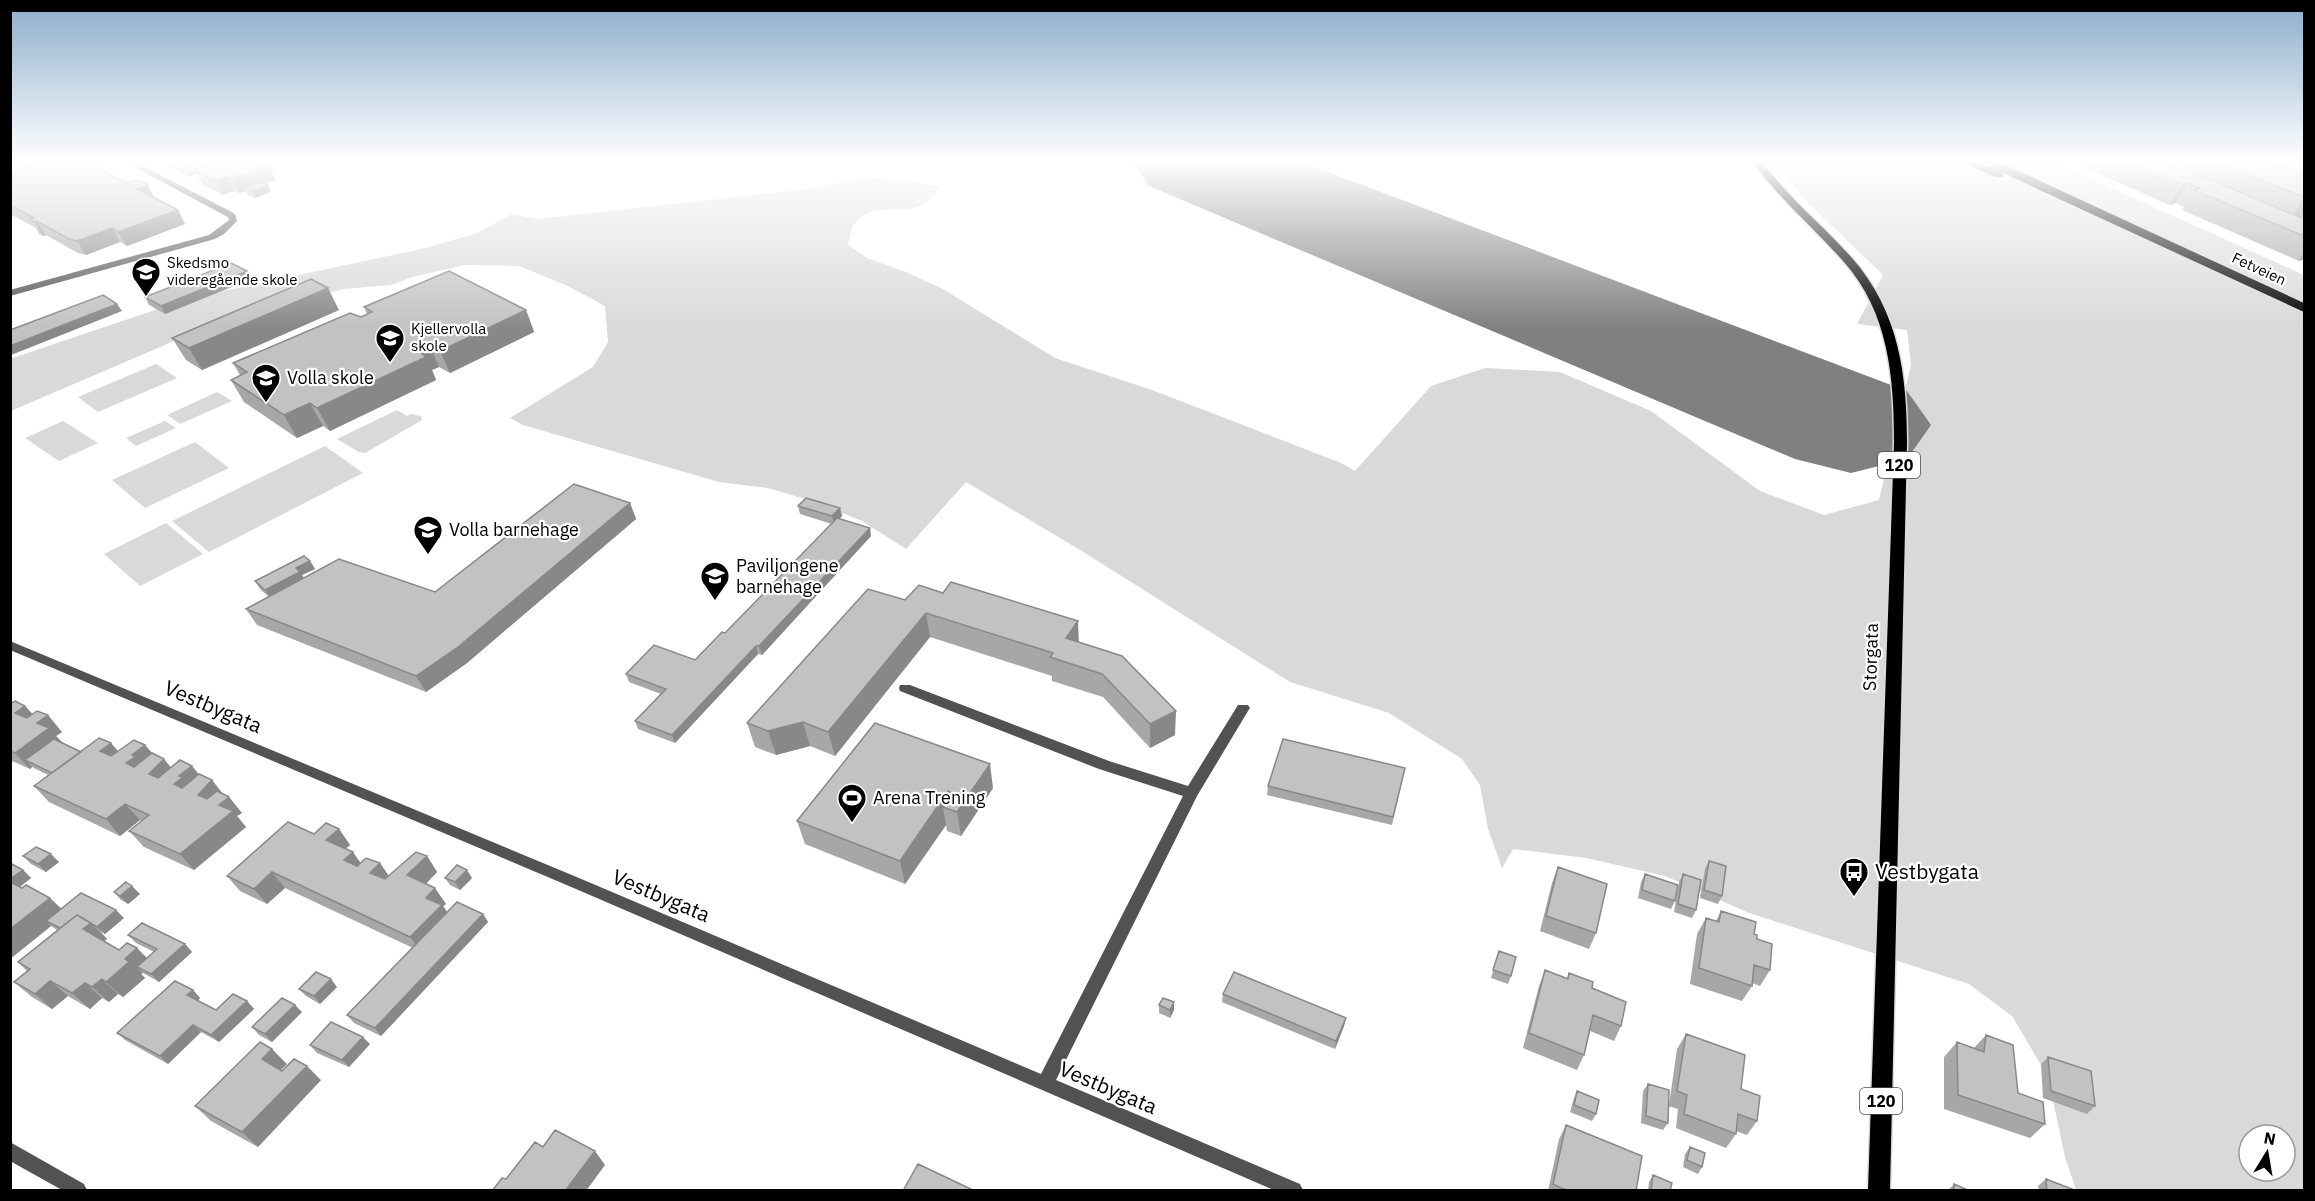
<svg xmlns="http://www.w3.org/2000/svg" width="2315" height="1201" font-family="'IBM Plex Sans',sans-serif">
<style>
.green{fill:#d9d9d9;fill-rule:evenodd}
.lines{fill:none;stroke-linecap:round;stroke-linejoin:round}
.runway{fill:#808080;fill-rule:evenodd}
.primary-casing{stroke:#dbdbdb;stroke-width:3}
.highway-casing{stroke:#dbdbdb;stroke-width:3}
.street{fill:#525252;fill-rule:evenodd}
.primary{fill:#000;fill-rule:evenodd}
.highway{fill:#000;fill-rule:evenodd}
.wall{fill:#a7a7a7}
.shaded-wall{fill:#888}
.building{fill:#c2c2c2;stroke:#888;stroke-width:1.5}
.labels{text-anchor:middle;stroke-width:4.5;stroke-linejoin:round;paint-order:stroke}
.far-poi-label{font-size:15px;fill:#000;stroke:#fff;text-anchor:start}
.far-street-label{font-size:15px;fill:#000;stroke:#fff}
.shield{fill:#fff;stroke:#4c4c4c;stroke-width:1.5}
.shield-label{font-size:16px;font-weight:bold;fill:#000}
.poi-label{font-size:18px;fill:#000;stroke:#fff;text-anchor:start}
.street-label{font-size:18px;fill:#000;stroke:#fff}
.near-street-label{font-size:21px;fill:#000;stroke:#fff}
.near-poi-label{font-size:21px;fill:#000;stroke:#fff;text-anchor:start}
</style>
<rect width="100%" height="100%" fill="#fff"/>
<path class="green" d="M1764 161H2052L2304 275V1190H2076L2065 1157 2048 1077 2012 1016 1969 984 1749 913 1665 876 1586 858 1513 849 1502 868 1488 829 1480 785 1462 759 1389 713 1290 682 1085 553 966 482 906 549 862 521 812 501 768 488 719 482 523 425 510 418 593 367 608 342 605 306 568 286 519 266 465 265 412 277 391 285 343 289 174 341 11 411 10 359 190 298 426 248 477 233 512 214 536 219 565 216 806 189 869 177 940 186C916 229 881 193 855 223 851 228 850 239 848 245L867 258 906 272 943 289 1055 358 1152 390 1341 463 1355 471 1431 386 1485 368 1560 372 1651 411 1760 491 1824 515 1879 500 1911 365 1907 330 1857 324 1883 275 1805 200 1788 178ZM2249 1135H2285V1171H2249Z
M156 364 177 378 98 412 78 397Z
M217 392 232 401 180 424 167 415Z
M397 410 407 416 411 414 421 416 422 420 365 453 359 452 337 439Z
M63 421 98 443 59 461 25 438Z
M165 421 176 428 136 446 126 438Z
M195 442 229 468 145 508 112 480Z
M325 446 363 473 209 552 172 521Z
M166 523 203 554 140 586 104 554Z"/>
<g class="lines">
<path class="runway" d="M1132 161H1299L1907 391 1931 425 1907 459 1851 473 1795 459 1149 186Z"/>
<g class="primary-casing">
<path id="primary" d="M1752 161H1762C1788 198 1823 225 1852 258 1899 311 1907 375 1907 443L1890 1190H1868L1894 443C1894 378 1889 313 1844 262 1814 228 1779 199 1752 161Z"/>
</g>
<g class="highway-casing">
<path id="highway" d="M1959 161H1975L2001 171 1982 161H1997L2304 303V312L2003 173V177H1995Z"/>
</g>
<path class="street" d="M123 161H133L230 211 235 214 237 221 224 234 215 239 10 296V290L209 235 229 220 228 217 224 215Z
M10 641 579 878 1041 1074 1183 796 1099 769 900 691 899 688 900 685H910L1109 761 1188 786 1238 705H1248L1250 708 1248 711 1197 796 1056 1080 1300 1184 1303 1190H1274L569 886 10 650Z
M10 1142 84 1184 87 1190H62L10 1161Z"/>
<use href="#primary" class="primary"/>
<use href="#highway" class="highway"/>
</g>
<path class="wall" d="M165 161H269L274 172 271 173 275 180 264 184 271 192 255 198 248 195 246 191 239 193 234 191 223 195 202 184 197 174 189 177 168 167Z
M2069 161H2299L2297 164 2299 161H2304V259L2299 261 2182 210 2184 207 2176 203 2170 205Z
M22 163 155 198 178 210 185 224 127 246 120 242 86 255 78 253 46 235 43 236 39 234 36 228 10 214V170L14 172 25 168Z
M251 279 165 314 149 305 145 297Z
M364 307 526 310 534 332 450 373 439 367 432 370 436 380 330 431 323 426 297 438 244 402 231 380 240 375 233 363 367 314Z
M339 310 202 370 186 360 172 338Z
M630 503 636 519 467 663 426 692 257 625 246 609 269 597 260 589 255 581 310 561 315 569 302 575 304 578 435 592Z
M798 506 840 508 842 516 839 519 871 536 762 655 758 654 675 743 638 729 635 721 661 694 629 682 626 674 695 660 725 633 832 524 800 514Z
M905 600 1079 643 1175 735 1150 748 1103 697 1052 681V676L930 637 835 756 810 746 776 755 755 747 747 723Z
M10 703 25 706 32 714 62 732 56 736 63 744 81 752 118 751 145 745 152 753 171 767 192 766 199 775 212 780 223 794 242 813 237 816 246 827 194 870 144 847 129 831 141 821 140 820 120 836 49 802 34 786 48 775 32 767 30 769 10 760Z
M875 723 993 788 961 836 947 831 946 825 905 884 805 844 797 821Z
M1405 768 1392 825 1267 795 1268 786Z
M339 829 350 845 346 848 361 863 389 876 427 856 437 872 426 884 446 904 443 906 447 913 483 914 488 922 381 1036 354 1023 347 1015 413 948 285 888 267 904 240 891 227 876 314 834Z
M23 856 59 862 46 872 31 864Z
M1709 861 1722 896 1718 904 1700 898 1705 869Z
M10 863 23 870 31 878 20 887 61 908 124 918 105 934 101 932 107 939 104 941 119 950 147 958 154 952 136 943 128 935 185 944 192 952 159 982 143 973 141 974 145 978 123 997 118 994 109 1002 102 998 90 1009 68 996 52 1009 32 997 14 982 27 971 18 962 57 930 51 926 10 959Z
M1558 867 1596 933 1589 949 1540 931 1552 883Z
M1645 874 1675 901 1671 909 1638 898 1641 882Z
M1683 874 1696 910 1692 918 1674 912 1679 882Z
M445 878H472L460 890 450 885Z
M114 892 140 894 128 904 121 900Z
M1721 911 1754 934 1770 970 1760 986 1752 983V986L1742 1001 1690 984 1697 934 1706 918 1716 921Z
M1499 951 1511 976 1508 984 1491 978Z
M1545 970 1567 978 1569 973 1592 988 1621 1026 1614 1041 1590 1031 1584 1055 1577 1070 1523 1048 1539 986Z
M337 987 320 1004 306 996 299 989Z
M193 990 200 998 198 1001 216 1010 247 1001 254 1009 219 1042 201 1032 168 1064 125 1040 117 1033Z
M1223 994 1346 1018 1344 1026 1335 1049 1222 1002Z
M1174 1002V1010L1170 1018 1159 1013V1005Z
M302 1012 272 1042 259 1035 252 1027Z
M1686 1034 1741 1089 1757 1121 1747 1135 1736 1131V1134L1726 1148 1676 1128 1678 1109 1668 1106V1123L1663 1130 1641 1123 1643 1091 1648 1084 1669 1105 1677 1049Z
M1986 1035 2018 1093 2045 1124 2030 1138 1944 1109V1057L1957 1042 1973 1049Z
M370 1044 349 1067 317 1053 310 1045Z
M2048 1057 2095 1106 2087 1114 2043 1098 2041 1064Z
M287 1064 281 1070 321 1080 258 1147 211 1121 195 1106Z
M1577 1091 1596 1114 1592 1121 1570 1112 1574 1098Z
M1566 1125 1636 1191H1548L1559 1139Z
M1690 1147 1702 1167 1698 1174 1683 1167 1685 1154Z
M1653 1175 1670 1191H1648L1649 1182Z
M2046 1179 2077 1191H2039L2038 1186Z
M1954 1184 1970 1191H1947Z"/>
<path class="shaded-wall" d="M189 161H192L198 173 194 171 197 174 189 177 181 164Z
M260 161H269L274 172 271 173 275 180 248 190 244 188 246 191 239 193 232 179Z
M2295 161H2299L2291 173 2287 174Z
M2195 174 2190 184 2188 183 2176 203 2170 205 2182 185 2191 175Z
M227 177 234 191 223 195 216 181Z
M148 185 155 199 137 189Z
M268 185 271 192 255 198 252 191Z
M2304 198V219L2287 224Z
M178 210 185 224 127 246 118 232Z
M37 221 46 235 43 236 34 222Z
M112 228 120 242 86 255 77 241Z
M2304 252V259L2299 261Z
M247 271 251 279 165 314 161 306Z
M328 288 339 310 202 370 189 348Z
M117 304 122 311 11 355 10 354V346Z
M526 310 534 332 450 373 440 351Z
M429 344 439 367 432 370 436 380 330 431 317 408 417 350Z
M310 403 323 426 297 438 284 415Z
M630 503 636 519 467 663 426 692 416 676Z
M840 508 842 516 834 524 832 516Z
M870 528 871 536 762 655 759 646Z
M310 561 315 569 302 575 305 580 271 598 265 590 296 568Z
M926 613 930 637 835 756 828 732Z
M1078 621 1079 645 1066 638Z
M756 646 758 654 675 743 672 735Z
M10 703 18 711 25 706 39 721 48 715 62 732 56 736 64 744 25 760 32 767 30 769 15 753 10 718Z
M1176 711 1175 735 1150 748V724Z
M803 722 810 746 776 755 768 731Z
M111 743 125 759 114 767 100 751Z
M145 745 159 761 149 773 126 763 132 755Z
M164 759 177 775 163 790 149 774Z
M990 764 993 788 961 836 957 812Z
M192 766 205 782 187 800 174 784 179 776Z
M212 780 224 796 211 811 198 795Z
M948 791 952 810 943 807 946 825 905 884 900 861Z
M229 797 242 813 237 816 246 827 194 870 180 854 219 805Z
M125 804 140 820 120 836 106 819Z
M339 829 350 845 338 855 326 840Z
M353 852 364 868 355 876 344 860Z
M51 854 59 862 46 872 38 864Z
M427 856 437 872 418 891 407 875Z
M380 863 391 879 382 888 370 873Z
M23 870 31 878 10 894V879Z
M467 870 472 878 460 890 455 882Z
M272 872 285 888 267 904 254 889Z
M132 886 140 894 128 904 120 896Z
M435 888 446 904 443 906 453 920 422 952 410 937 426 898Z
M50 898 66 913 46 921 51 926 10 959V929Z
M116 910 124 918 105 934 97 927Z
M483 914 488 922 381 1036 375 1028Z
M91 923 107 939 99 945 70 933Z
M185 944 192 952 159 982 151 974Z
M137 948 153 964 137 967 143 973 141 974 145 978 123 997 106 982 125 959Z
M102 979 118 994 109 1002 92 987Z
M331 979 337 987 320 1004 314 996Z
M50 981 68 996 52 1009 35 994Z
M85 983 102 998 90 1009 72 993Z
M193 990 200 998 195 1003 187 995Z
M247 1001 254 1009 219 1042 211 1035Z
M1174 1002V1010L1170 1018V1010Z
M295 1005 302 1012 272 1042 265 1034Z
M1346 1018 1344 1026 1335 1049 1336 1041Z
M193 1025 201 1032 168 1064 160 1056Z
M363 1037 370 1044 349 1067 342 1060Z
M272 1049 287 1064 276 1074 262 1059Z
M307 1066 321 1080 258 1147 242 1132Z
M595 1151 605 1165 586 1191H565Z"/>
<path class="building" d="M27 161H84L126 183 137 180 148 185 137 189 178 210 118 232 112 228 77 241 69 239 37 221 34 222 30 219 34 218 10 205V170L14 172 30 167 22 163Z
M175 161H189L181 164Z
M193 161H260L258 162 268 166 232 179 227 177 216 181 194 171 205 167Z
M2126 161H2164L2195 174 2191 175 2199 179 2204 177 2304 219V236L2194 190 2200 188 2188 183 2182 185Z
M2213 161H2265L2304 176V197Z
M260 182 268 185 252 191 244 188Z
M231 263 247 271 161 306 145 297Z
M449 271 526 310 440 351 429 344 417 350 426 357 317 408 310 403 284 415 231 380 247 372 233 363 350 313 361 317 372 312 364 307Z
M311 279 328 288 189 348 172 338Z
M103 295 117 304 10 346V330Z
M574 484 630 503 458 647 416 676 246 609 339 559 435 592Z
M806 498 840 508 832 516 798 506Z
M837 518 870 528 759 646H756L672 735 635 721 666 689 626 674 654 645 695 660 722 632 725 633Z
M304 556 310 561 296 568 300 572 265 590 255 581Z
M951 582 1078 621 1066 638 1122 656 1176 711 1150 724 1102 674 1050 657 1053 653 926 613 828 732 803 722 768 731 747 723 868 589 905 600 919 585 943 593Z
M15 701 25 706 15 713 27 718 37 711 48 715 37 723 49 728 15 753 10 751V704Z
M875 723 990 764 957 812 943 807 952 793 948 791 900 861 797 821Z
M99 738 111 743 100 751 111 756 134 740 145 745 132 755 135 757 126 763 134 767 152 753 164 759 149 774 158 778 180 760 192 766 179 776 183 777 174 784 182 788 199 774 212 780 198 795 207 799 217 791 229 797 219 805 233 811 180 854 129 831 149 815 125 804 106 819 34 786Z
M54 739 81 752 52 773 25 760Z
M1283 739 1405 768 1393 817 1268 786Z
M288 822 314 834 326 823 339 829 326 840 353 852 344 860 357 866 366 858 380 863 370 873 385 879 416 852 427 856 407 875 435 888 426 898 442 905 410 937 272 872 254 889 227 876Z
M36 847 51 854 38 864 23 856Z
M1709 861 1726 866 1722 896 1704 890Z
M10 863 23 870 10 879Z
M457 865 467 870 455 882 445 878Z
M1558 867 1607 884 1596 933 1546 916Z
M1645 874 1678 885 1675 901 1642 890Z
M1683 874 1701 880 1696 910 1678 904Z
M10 882 22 888 26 885 50 898 10 929Z
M126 882 132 886 120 896 114 892Z
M81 893 116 910 97 927 77 915 60 928 46 921Z
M457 902 483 914 375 1028 347 1015Z
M1721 911 1756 922 1754 934 1757 935V939L1772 944 1770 970 1754 965 1752 986 1699 968 1706 918 1719 922Z
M77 915 91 923 83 929 119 950 127 943 137 948 125 959 129 962 106 982 102 979 92 987 85 983 72 993 50 981 35 994 14 982 30 969 18 962Z
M142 923 185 944 151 974 137 967 157 949 128 935Z
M1499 951 1516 957 1511 976 1493 970Z
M1545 970 1568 979 1569 973 1593 982 1592 988 1626 1002 1621 1026 1593 1015 1584 1055 1529 1033Z
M316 972 331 979 314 996 299 989Z
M1234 972 1346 1018 1336 1041 1223 994Z
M175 981 193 990 187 995 216 1010 233 994 247 1001 211 1035 193 1025 160 1056 117 1033Z
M282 998 295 1005 265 1034 252 1027Z
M1163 998 1174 1002 1170 1010 1159 1005Z
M331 1022 363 1037 342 1060 310 1045Z
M1686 1034 1745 1055 1741 1089 1760 1096 1757 1121 1738 1114 1736 1134 1684 1114 1687 1095 1677 1091Z
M1986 1035 2013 1045 2018 1093 2043 1102 2045 1124 1958 1095 1957 1042 1984 1052Z
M260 1042 272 1049 262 1059 282 1071 294 1059 307 1066 242 1132 195 1106Z
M2048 1057 2091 1071 2095 1106 2051 1091Z
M1648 1084 1669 1090 1668 1123 1646 1116Z
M1577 1091 1599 1100 1596 1114 1574 1105Z
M1566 1125 1642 1156 1636 1191H1568L1553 1184Z
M555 1130 595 1151 565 1191H492L502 1178 506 1179 535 1142 543 1147Z
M1690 1147 1705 1153 1702 1167 1687 1160Z
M918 1164 975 1191H903Z
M1653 1175 1672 1183 1670 1191H1651Z
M2046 1179 2077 1191H2047Z
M1954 1184 1970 1191H1954Z"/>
<linearGradient id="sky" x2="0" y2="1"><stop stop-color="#8baccb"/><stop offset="0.49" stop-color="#fff"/><stop offset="1" stop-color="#fff" stop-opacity="0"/></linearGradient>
<rect width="2315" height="329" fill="url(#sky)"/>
<defs>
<g id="school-pin" transform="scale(1.5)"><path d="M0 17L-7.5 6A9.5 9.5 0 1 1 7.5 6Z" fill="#000" stroke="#fff"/><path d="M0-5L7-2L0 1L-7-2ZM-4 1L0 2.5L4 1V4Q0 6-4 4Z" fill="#fff"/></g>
<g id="stadium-pin" transform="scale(1.5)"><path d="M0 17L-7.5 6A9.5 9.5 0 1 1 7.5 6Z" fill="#000" stroke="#fff"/><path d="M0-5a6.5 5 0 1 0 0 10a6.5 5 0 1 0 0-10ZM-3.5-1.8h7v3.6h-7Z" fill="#fff"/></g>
<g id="bus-pin" transform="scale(1.5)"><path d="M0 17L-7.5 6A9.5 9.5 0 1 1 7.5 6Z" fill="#000" stroke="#fff"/><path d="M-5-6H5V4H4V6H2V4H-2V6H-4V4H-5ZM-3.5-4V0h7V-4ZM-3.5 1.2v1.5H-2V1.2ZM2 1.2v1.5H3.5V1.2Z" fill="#fff"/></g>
</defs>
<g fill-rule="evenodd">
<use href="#school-pin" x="146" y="272"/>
<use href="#school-pin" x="390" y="338"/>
<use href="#school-pin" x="266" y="378"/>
<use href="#school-pin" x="428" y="530"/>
<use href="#school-pin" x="715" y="576"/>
<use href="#stadium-pin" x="852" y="798"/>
<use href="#bus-pin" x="1854" y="872"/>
</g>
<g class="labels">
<g class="far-poi-label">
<text x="167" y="268">Skedsmo<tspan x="167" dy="17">videregående skole</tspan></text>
<text x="411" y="334">Kjellervolla<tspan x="411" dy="17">skole</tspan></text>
</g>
<g class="far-street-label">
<text transform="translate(2259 269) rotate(25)" y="5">Fetveien</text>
</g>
<g class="shield">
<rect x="1878" y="452" width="42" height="26" rx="4.5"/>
<rect x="1860" y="1088" width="42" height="26" rx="4.5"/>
</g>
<g class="shield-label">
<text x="1899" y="471">120</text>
<text x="1881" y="1107">120</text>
</g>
<g class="poi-label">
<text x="287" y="384">Volla skole</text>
<text x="449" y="536">Volla barnehage</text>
<text x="736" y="572">Paviljongene<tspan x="736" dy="21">barnehage</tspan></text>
<text x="873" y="804">Arena Trening</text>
</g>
<g class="street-label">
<text transform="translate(1871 657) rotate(-88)" y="6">Storgata</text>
</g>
<g class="near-street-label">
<text transform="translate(213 707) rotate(23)" y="7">Vestbygata</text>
<text transform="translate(661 896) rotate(23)" y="7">Vestbygata</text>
<text transform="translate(1108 1088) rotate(23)" y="7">Vestbygata</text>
</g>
<g class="near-poi-label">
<text x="1875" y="879">Vestbygata</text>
</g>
</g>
<rect width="2315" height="1201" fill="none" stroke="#000000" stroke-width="24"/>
<g transform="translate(2267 1153) rotate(11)"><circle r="28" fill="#ffffff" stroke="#999999" stroke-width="1.5"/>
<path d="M0-4.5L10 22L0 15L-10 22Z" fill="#000000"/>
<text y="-9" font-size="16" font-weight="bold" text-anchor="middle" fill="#000000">N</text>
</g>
</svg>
